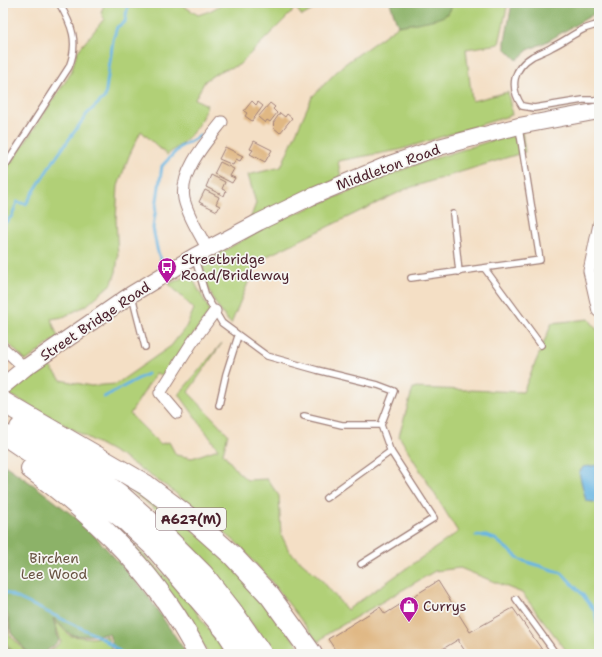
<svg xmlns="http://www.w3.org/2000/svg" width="602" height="657" font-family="'Shantell Sans',sans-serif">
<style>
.green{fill:#b1d077;stroke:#7e7851}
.forest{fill:#8cb268;stroke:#6b684a}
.water{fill:#69b6e2;stroke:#5a6a86}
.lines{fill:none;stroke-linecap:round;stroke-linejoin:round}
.stream{stroke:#69b6e2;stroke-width:3}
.building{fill:#e0b884}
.service-casing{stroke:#9f7f78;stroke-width:8}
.minor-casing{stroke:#9f7f78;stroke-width:13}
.secondary-casing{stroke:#9f7f78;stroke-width:18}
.motorway-casing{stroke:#9f7f78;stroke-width:22}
.service{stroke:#fff;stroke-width:5.5}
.minor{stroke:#fff;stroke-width:11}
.secondary{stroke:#fff;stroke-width:16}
.motorway{stroke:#fff;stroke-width:20}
.labels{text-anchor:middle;stroke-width:3.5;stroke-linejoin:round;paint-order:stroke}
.shield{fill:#f6f6f2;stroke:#7e6067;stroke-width:1}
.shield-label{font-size:13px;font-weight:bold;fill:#4a1f2b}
.street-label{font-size:14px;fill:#4a1f2b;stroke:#f6f6f2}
.poi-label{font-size:14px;fill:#4a1f2b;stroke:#f6f6f2;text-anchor:start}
.park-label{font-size:14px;fill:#695442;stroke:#f6f6f2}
</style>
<rect width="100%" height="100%" fill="#f6f6f2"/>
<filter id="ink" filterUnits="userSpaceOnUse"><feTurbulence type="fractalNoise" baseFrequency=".025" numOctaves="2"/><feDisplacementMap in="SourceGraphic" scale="8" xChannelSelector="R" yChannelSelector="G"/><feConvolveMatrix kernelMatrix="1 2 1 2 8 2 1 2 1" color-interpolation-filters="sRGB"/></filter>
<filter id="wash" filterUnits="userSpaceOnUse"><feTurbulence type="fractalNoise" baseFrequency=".012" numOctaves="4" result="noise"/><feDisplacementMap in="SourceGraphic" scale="16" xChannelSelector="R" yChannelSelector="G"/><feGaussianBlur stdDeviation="0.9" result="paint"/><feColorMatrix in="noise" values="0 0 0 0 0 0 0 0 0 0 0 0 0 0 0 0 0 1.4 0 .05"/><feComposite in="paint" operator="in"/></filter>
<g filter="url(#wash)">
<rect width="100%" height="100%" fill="#f4dfc5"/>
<path class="green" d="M105 3H182V5L198 15 210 11 224 3H325L302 16 296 8 239 65 218 72 205 81 195 99 207 105C198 131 188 139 167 155L141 131 129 156 118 186 116 220 118 257 116 272 112 283 87 305 63 317 51 319 58 337 26 361 3 338V162H12L71 73 77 52 104 19 101 12Z
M453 3H508L499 44 466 49 472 101 508 92 512 115 399 150 338 161 341 177 248 225 256 203 248 175 281 167 312 97 342 66 398 26 448 14Z
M522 131 525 152 406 189 257 261 231 324C215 307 205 286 202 263L275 222 417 164Z
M190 274 210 311 164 376 156 373 130 414 160 444 169 442 176 455 192 458 218 449 179 394 222 343 188 392 228 434 223 453 238 472 247 480 267 479 279 496 281 534 289 551 320 578 347 610 458 532 399 436 413 388 523 392 552 323 589 319 597 330H599V654H569L522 593 460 568 435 571 327 634 318 642 271 581 237 543 169 488 121 456 9 394 46 362 61 380 91 386 116 384 171 346 186 327 194 309 169 284Z
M81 453 134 485 229 558 305 654H273L213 568 155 509Z
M115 527 182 592 226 654H208L187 614Z
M3 611 7 618 9 634 28 654H14V653L3 639Z
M54 619 70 636 92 638 107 636 113 653 106 654H46L61 642Z"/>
<path class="forest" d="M390 3H453C452 6 450 12 447 14 441 20 409 24 398 26Z
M512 3H599V11L546 42 528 50 517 60 505 48V42Z
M3 464 35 486 84 524 143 589 187 654H113L115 653 109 634 83 636 71 635 53 618 59 641 43 654H29L11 633 8 616 3 609Z
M3 641 6 646 14 653 13 654H3Z"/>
<path class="water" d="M599 465V503L586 501 579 473 583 467Z"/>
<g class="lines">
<path class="stream" d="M3 225 12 216 17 202 26 204 50 166 87 114 105 97 113 40 117 27 125 22 128 3
M164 266 158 253 153 228 162 166 180 147 200 136
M104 397 147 374
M476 536H486L495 539 521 560 562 573 582 594 595 611 599 633
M3 591 102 638 123 654"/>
</g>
<g id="blocks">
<path class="building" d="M252 101 256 105 258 102 263 106 252 121 245 116 247 113 244 111Z
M270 103 275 107 273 109 277 113 270 122 267 120 265 123 258 117Z
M280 113 285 117 287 114 292 118 280 133 273 127 275 125 273 123Z
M254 141 272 150 265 162 250 154 253 150 250 149Z
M225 147 243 156 240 161 236 159 233 165 219 159Z
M220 162 234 169 230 176 235 178 232 183 214 174Z
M211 175 225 182 222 189 226 191 224 196 206 187Z
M205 190 219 197 216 204 220 206 217 211 199 202Z
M438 581 470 632 513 608 545 654H467L459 642V639L441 650 443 654H344L341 649 336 651 328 639 380 607 385 614Z"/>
</g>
</g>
<g filter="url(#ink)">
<use href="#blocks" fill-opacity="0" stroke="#9f7f78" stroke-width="1"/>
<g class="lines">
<g class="service-casing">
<path id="service" d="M599 24C594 26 589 27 584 29 573 34 563 42 552 47 546 51 539 53 533 56 513 68 509 87 522 106L534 108 583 100H598L599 101
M3 169 69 67C79 42 72 25 59 3
M453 214 459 272
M195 259 206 296 222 323 267 356 317 370 378 385 394 391 381 425 390 450 434 518 361 564
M485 269 541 345
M411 278 540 260 519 128
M132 296 145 347
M219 405 226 374 238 336
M304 416 342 425H381
M326 498 391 451
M516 599 556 654"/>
</g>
<g class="minor-casing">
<path id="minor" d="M208 250C200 234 188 217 184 199 179 172 207 141 222 122
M598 311 589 271 599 224
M3 348 25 368
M177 413 160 393 191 344 215 311"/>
</g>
<g class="secondary-casing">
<path id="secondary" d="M3 386 25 368 132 294 195 256 259 222 311 197 387 165 439 147 519 126 599 111"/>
</g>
<g class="motorway-casing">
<path id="motorway" d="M3 402 146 485 195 522 232 555 270 596 312 654
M20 428 75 462 118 493 156 527 203 574 232 611 262 654
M3 434 87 491 126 521 154 547 226 631 241 654
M31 469C100 520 159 577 198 654"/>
</g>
<use href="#service" class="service"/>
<use href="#minor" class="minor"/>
<use href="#secondary" class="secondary"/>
<use href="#motorway" class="motorway"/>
</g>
</g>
<defs>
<g id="bus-pin" transform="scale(1)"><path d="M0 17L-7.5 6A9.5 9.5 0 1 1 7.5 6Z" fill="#b5179e" stroke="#f6f6f2"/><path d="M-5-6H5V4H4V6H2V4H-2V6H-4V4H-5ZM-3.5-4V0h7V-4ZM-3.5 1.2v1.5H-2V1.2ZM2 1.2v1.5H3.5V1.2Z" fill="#fff"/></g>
<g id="shop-pin" transform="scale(1)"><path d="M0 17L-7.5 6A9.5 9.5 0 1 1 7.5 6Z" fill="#b5179e" stroke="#f6f6f2"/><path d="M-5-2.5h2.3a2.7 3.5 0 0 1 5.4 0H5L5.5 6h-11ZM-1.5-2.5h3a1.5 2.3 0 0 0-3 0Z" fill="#fff"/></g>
</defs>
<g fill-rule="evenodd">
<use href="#bus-pin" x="167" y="267"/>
<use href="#shop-pin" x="409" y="606"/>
</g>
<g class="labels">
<rect class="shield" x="156" y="508" width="70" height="22" rx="3"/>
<g class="shield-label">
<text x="191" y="524">A627(M)</text>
</g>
<g class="street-label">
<text transform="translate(388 167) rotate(-20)" y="5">Middleton Road</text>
<text transform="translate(95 321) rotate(-34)" y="5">Street Bridge Road</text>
</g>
<g class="poi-label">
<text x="181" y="264">Streetbridge<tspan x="181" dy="16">Road/Bridleway</tspan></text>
<text x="423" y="611">Currys</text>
</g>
<g class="park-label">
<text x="54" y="563">Birchen<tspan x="54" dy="16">Lee Wood</tspan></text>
</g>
</g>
<rect width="602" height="657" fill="none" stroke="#f6f6f2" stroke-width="16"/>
</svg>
